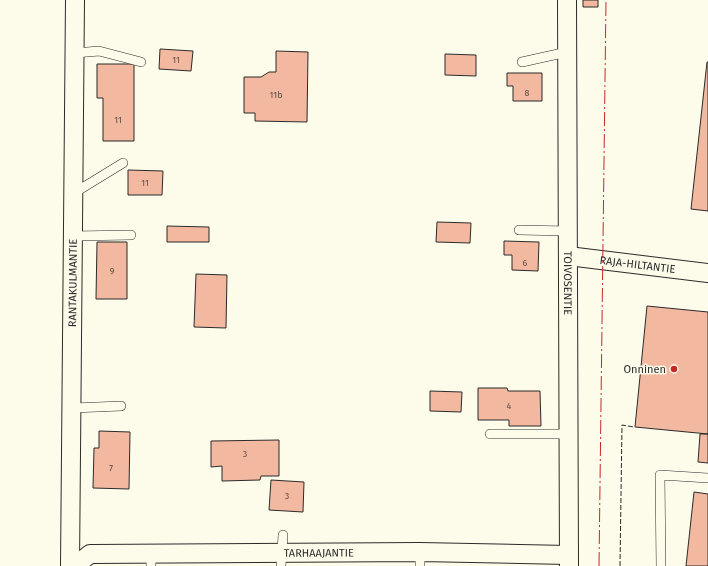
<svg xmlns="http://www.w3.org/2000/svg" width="708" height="566" font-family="'Fira Sans',sans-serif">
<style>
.building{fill:#f2b8a0;stroke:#2b2b2b}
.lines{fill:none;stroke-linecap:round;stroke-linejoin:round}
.service-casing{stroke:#2b2b2b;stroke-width:10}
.minor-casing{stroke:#2b2b2b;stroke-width:20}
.service{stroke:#fdfbea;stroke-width:9}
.minor{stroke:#fdfbea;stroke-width:18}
.fence{stroke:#2b2b2b;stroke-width:1;stroke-dasharray:5 2;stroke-linecap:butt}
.power{stroke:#c62828;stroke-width:1;stroke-dasharray:14 3 2 3;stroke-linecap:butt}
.poi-dot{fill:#c62828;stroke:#fdfbea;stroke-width:1.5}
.labels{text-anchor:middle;stroke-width:3;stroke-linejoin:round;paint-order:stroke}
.number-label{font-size:9px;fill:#5d4e48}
.street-label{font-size:11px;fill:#2b2b2b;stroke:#fdfbea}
.poi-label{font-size:11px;fill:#2b2b2b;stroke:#fdfbea;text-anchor:end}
</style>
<rect width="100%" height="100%" fill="#fdfbea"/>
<path class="building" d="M583 0H598V7H583Z
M160 49 193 51 191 71 159 69Z
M276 51 308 52 307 122 255 121V113H244V77H261L269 72H276Z
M445 54 476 55V76L445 75Z
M707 62H708V211L691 209Z
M97 64H134V141H103V98H97Z
M507 73H542V101H513V86H507Z
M128 170 163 171 162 195H128Z
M437 222 471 223 470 243 436 242Z
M167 226 209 227V242H167Z
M504 241 539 242 538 271 512 270V255H504Z
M97 242H127V299H96Z
M196 274 227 275 226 328 194 327Z
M647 306 708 312V434L635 427Z
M478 388H507L508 391H540L541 426H509V420H478Z
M430 391 462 392 461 412 430 411Z
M99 431 130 432 129 489 93 488 94 448H99Z
M700 434H708V463L698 462Z
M279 440V476H261L260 480 222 481V466L211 467V441Z
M271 480 304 482 303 512 269 510Z
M694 492 708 494V566H686Z"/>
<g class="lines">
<g class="service-casing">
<path id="service" d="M75 53 99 51 141 62
M522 62 567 52
M74 193 123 163
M519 230 568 231
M74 236 131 235
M73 408 121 406
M490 434H568
M420 552V566
M151 553V566
M281 566 283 535
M661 566 660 475 708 478"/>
</g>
<g class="minor-casing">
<g id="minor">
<path id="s1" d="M567 0 569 566"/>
<path id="s2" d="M568 256 708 273"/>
<path id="s3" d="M70 566 75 0"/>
<path id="s4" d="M75 566 90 554 420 552 568 555"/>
</g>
</g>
<use href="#service" class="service"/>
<use href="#minor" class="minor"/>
<path class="fence" d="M620 566 622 425 634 427"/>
<path class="power" d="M599 566 606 0"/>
</g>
<circle class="poi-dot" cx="674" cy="369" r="4"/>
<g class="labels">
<g class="number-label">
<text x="176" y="63">11</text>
<text x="527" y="96">8</text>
<text x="276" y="98">11b</text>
<text x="118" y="123">11</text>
<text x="145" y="186">11</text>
<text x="525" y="266">6</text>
<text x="112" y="274">9</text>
<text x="509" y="409">4</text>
<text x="245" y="457">3</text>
<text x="111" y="471">7</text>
<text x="287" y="499">3</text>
</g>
<g class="street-label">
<text dy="4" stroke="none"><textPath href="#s2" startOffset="70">RAJA-HILTANTIE</textPath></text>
<text dy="4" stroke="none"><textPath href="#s3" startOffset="283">RANTAKULMANTIE</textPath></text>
<text dy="4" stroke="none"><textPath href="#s1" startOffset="283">TOIVOSENTIE</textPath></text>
<text dy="4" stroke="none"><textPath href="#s4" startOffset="248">TARHAAJANTIE</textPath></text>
</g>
<g class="poi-label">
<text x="666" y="373">Onninen</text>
</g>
</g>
</svg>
